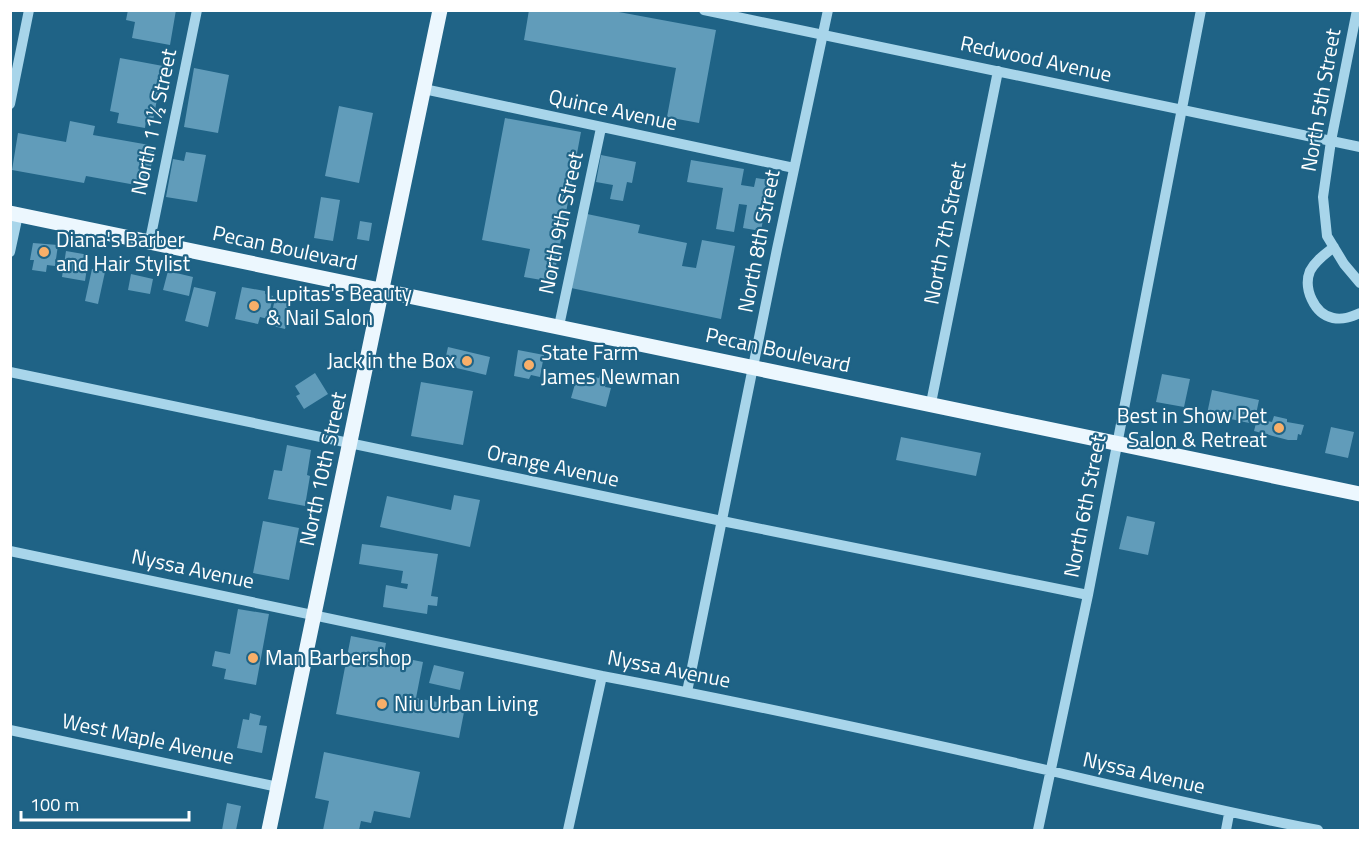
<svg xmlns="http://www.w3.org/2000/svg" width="1371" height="841" font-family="'Titillium Web',sans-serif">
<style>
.building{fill:#619cba}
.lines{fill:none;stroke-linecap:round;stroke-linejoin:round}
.minor{stroke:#a8d5ea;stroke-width:10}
.major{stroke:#ecf7fe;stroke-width:15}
.poi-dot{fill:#f8af69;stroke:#1f6386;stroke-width:2}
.labels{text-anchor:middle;stroke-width:4.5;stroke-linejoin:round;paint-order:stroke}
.street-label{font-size:21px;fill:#fff;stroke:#1f6386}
.poi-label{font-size:21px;fill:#fff;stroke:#1f6386;text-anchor:start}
</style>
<rect width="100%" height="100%" fill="#1f6386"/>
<path class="building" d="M128 10H176L170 45 132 38 135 22 126 20Z
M529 10H608L716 30 699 123 667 117 676 68 524 40Z
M120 58 163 66 153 121 146 120 145 128 117 123 119 113 110 111Z
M194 68 229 75 218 133 184 127Z
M339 106 373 113 359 183 325 176Z
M505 118 581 132 553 282 524 277 530 249 482 240Z
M70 121 95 126 93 135 155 146 147 187 86 176 84 183 12 170 18 133 66 142Z
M186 152 206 155 197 202 166 197 173 159 184 161Z
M601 155 636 162 632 183 627 182 623 201 610 199 613 185 596 182Z
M691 160 744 169 741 185 754 187 756 178 770 180 761 231 743 228 747 205 739 204 734 232 716 229 723 188 687 182Z
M321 197 340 200 333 241 314 238Z
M587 214 640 225 638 233 687 243 682 266 696 268 702 240 735 246 721 319 571 288Z
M360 221 372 223 369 241 357 239Z
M33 243 58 245 55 266 47 265 46 272 32 270 34 260H30Z
M66 251 89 255 85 281 62 277Z
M92 269 105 272 98 304 85 301Z
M168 271 193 277 189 296 163 290Z
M131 274 153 279 150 294 128 290Z
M194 287 216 292 208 327 185 321Z
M242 287 265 291V294L273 296 268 319 260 317 258 324 235 319Z
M275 299 291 303 285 329 269 325Z
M448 347 490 357 486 375 444 365Z
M518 350 544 355 540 377 531 375 529 379 514 376Z
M601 371 609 372 605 387 611 388 606 407 571 398 575 384 578 385 580 374 599 378Z
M315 373 328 394 304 409 296 396 300 394 295 386Z
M1162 374 1190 379 1184 407 1156 402Z
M421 382 473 391 463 445 411 436Z
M1212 390 1259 400 1254 424 1207 414Z
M1274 416 1287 419V422L1304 425 1301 435 1298 434 1297 440H1288L1254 431 1257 419 1272 422Z
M1331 427 1354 432 1348 458 1325 453Z
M901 437 981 453 976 476 896 460Z
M287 445 311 450 307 475 310 476 305 506 268 499 274 470 282 471Z
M454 495 480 500 470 547 380 527 387 496 451 510Z
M1127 516 1155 522 1148 555 1119 549Z
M263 521 299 528 289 580 253 573Z
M362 544 438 554 431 596 438 597 437 606 428 605 427 614 383 607 386 585 407 589 408 584 401 583 403 571 359 564Z
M238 609 269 614 256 685 224 679 226 669 212 666 215 651 230 654Z
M351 636 386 643 384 654 423 662 416 698 465 707 459 738 336 714Z
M434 665 464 672 460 690 429 683Z
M250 713 261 716 259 725 267 726 262 753 237 748 243 719 249 720Z
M324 752 420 772 410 818 374 811 371 823 361 821 359 830H323L329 801 315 798Z
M227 803 241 806 236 830H222Z"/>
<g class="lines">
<path class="minor" d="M704 10 1360 147
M1357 10 1331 141 1323 197 1327 236 1344 264 1360 283
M424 89 794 168
M10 104 29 10
M150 240 197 10
M1334 247C1325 254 1315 261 1310 271 1303 288 1314 314 1333 318 1343 320 1351 317 1360 313
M10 252 18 215
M559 326 601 128
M10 372 722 521 1088 595
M931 403 998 71
M10 551 602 676C752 704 902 737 1051 771 1140 792 1229 813 1318 830
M687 692 777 249 828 10
M10 730 278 787
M568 830 602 676
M1038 830 1088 595 1201 10
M1226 830 1229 814"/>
<path class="major" d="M10 213 1360 494
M269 830 440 10"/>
</g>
<g class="poi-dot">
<circle cx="44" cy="252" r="6"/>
<circle cx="254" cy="306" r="6"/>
<circle cx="467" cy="361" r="6"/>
<circle cx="529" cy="365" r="6"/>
<circle cx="1279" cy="428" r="6"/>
<circle cx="253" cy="658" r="6"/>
<circle cx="382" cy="704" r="6"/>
</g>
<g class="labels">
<g class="street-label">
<text transform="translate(1036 59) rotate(12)" y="7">Redwood Avenue</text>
<text transform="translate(1321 100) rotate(-80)" y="7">North 5th Street</text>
<text transform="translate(613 110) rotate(12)" y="7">Quince Avenue</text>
<text transform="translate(154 122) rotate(-78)" y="7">North 11½ Street</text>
<text transform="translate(561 223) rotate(-78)" y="7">North 9th Street</text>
<text transform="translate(945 233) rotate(-79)" y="7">North 7th Street</text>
<text transform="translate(759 241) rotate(-79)" y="7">North 8th Street</text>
<text transform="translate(285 248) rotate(12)" y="7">Pecan Boulevard</text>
<text transform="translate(778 350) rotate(12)" y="7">Pecan Boulevard</text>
<text transform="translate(553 466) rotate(12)" y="7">Orange Avenue</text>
<text transform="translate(323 469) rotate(-78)" y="7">North 10th Street</text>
<text transform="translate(1085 506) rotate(-79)" y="7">North 6th Street</text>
<text transform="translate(193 569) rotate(12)" y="7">Nyssa Avenue</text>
<text transform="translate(669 669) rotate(11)" y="7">Nyssa Avenue</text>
<text transform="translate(148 739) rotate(12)" y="7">West Maple Avenue</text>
<text transform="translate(1144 773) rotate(13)" y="7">Nyssa Avenue</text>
</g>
<g class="poi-label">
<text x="56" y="247">Diana's Barber<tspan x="56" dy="24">and Hair Stylist</tspan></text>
<text x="266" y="301">Lupitas's Beauty<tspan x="266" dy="24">&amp; Nail Salon</tspan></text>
<text x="541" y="360">State Farm<tspan x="541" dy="24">James Newman</tspan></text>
<text x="455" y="368" text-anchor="end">Jack in the Box</text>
<text x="1267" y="423" text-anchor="end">Best in Show Pet<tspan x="1267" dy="24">Salon &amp; Retreat</tspan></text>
<text x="265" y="665">Man Barbershop</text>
<text x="394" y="711">Niu Urban Living</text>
</g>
</g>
<rect width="1371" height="841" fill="none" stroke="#ffffff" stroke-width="24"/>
<path d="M21 811v9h168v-9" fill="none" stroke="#ffffff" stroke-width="3"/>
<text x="30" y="811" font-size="18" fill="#ffffff" stroke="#1f6386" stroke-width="4.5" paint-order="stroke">100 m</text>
</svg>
